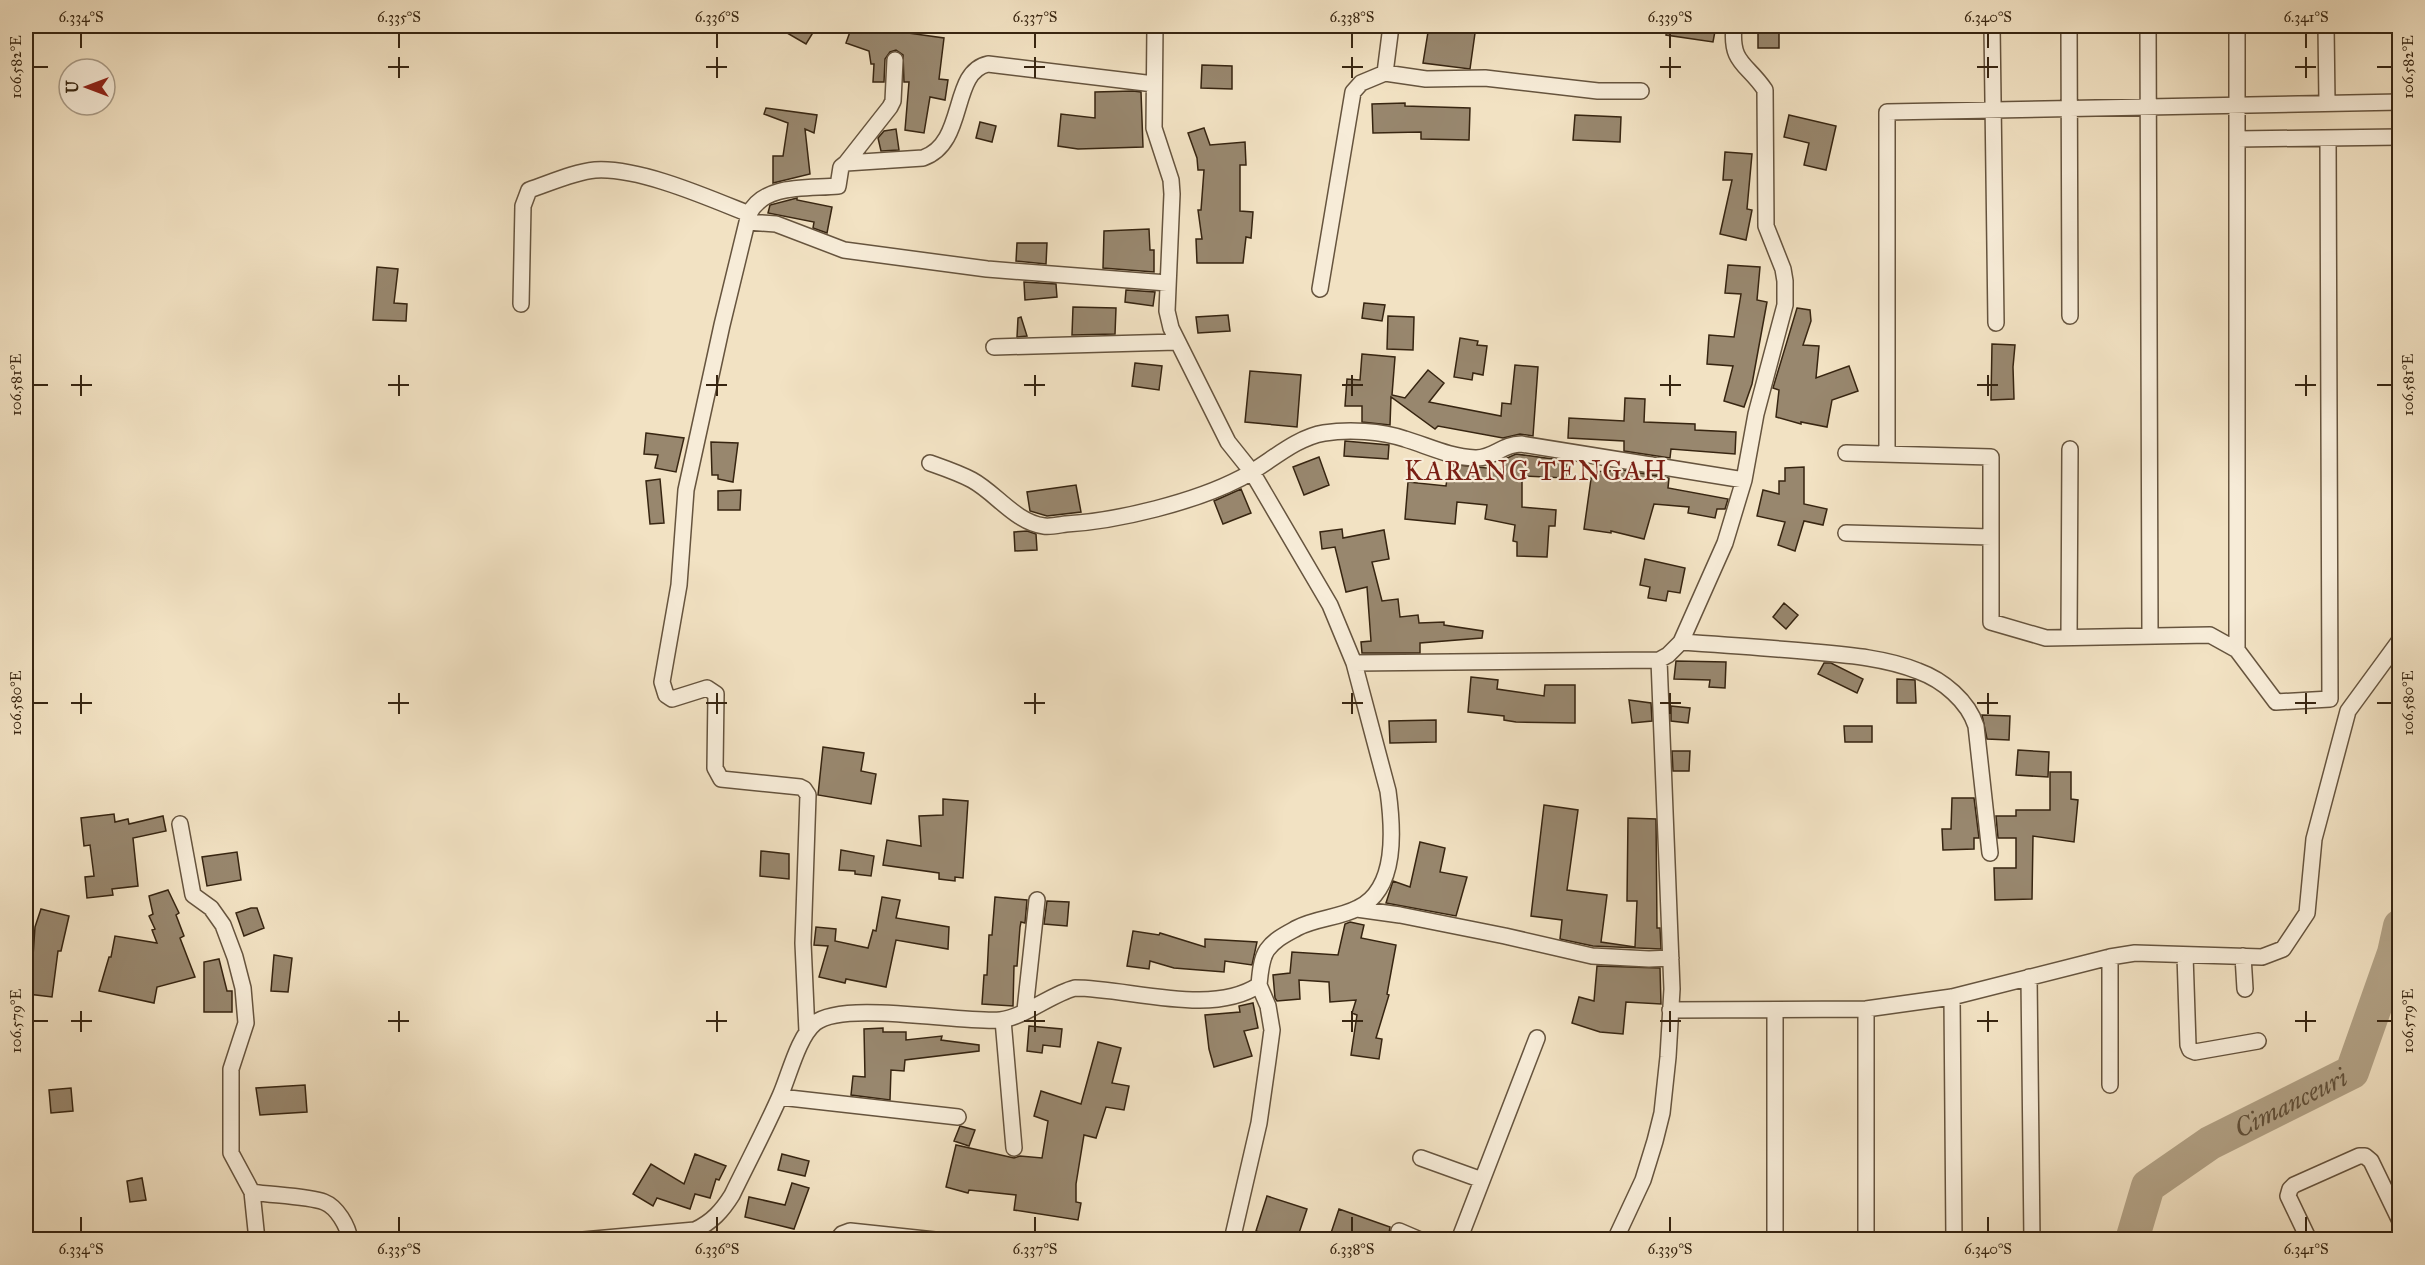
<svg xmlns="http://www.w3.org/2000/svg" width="2425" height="1265" font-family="'IM FELL Great Primer',serif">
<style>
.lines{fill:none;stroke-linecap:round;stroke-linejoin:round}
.river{stroke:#b2a286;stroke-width:34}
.building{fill:#98876e;stroke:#372511;stroke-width:1.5}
.minor-casing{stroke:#66543e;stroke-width:18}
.minor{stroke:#f7ecd8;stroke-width:15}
.ticks{fill:none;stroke:#372511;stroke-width:2}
.labels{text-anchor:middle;stroke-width:4.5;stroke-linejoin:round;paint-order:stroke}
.water-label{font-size:26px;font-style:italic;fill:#62513a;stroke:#f7ecd8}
.quarter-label{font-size:27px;letter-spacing:1.5px;fill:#7a1f14;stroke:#f7ecd8}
.neatline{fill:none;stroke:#372511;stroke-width:2}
.ticks-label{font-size:15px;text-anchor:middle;fill:#372511}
</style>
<rect width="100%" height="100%" fill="#f2e2c3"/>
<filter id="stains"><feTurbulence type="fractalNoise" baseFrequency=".00333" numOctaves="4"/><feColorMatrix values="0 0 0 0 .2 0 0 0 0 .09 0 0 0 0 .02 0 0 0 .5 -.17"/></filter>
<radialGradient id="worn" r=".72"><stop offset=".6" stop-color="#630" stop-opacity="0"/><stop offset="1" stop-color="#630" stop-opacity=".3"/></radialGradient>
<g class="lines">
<path class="river" id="s1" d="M2132 1240 2148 1186 2210 1143 2352 1072 2394 953 2400 926"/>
</g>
<path class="building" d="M775 26H817L806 44Z
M852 26H888L886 30 944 38 939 79 948 80 945 100 930 97 924 133 905 130 909 82H904L903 55 896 50 890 52 885 59 884 82H873L874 64H871L869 51 846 43Z
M1429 26H1476L1470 69 1423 63Z
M1667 26H1716L1713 42 1666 35Z
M1758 26H1779V48H1758Z
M1202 65 1232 66V89L1201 88Z
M1133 91 1141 92 1143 147 1078 149 1058 146 1061 114 1095 118V92Z
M1405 103V106L1470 108 1469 140 1421 139V132L1373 133 1372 104Z
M766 108 817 115 814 133 805 129 810 174 773 183V156H783L788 123 764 114Z
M1575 115 1621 117 1620 142 1573 140Z
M1789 115 1836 126 1826 170 1804 165 1809 143 1784 137Z
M980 122 996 126 992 142 976 138Z
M1204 128 1210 145 1245 142 1246 165H1240V211L1253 212 1251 238 1246 237 1243 263H1197L1196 239H1202L1198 210H1201L1204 170H1198L1197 158 1188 133Z
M896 129 899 150 881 151 878 138 884 131Z
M1725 152 1752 154 1747 209 1752 210 1746 240 1720 234 1732 180H1723Z
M797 198V200L832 207 827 233 813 228 814 222 768 213 770 205Z
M1149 229 1150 250H1154V272L1103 268 1104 231Z
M1017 243H1047L1046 264 1016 261Z
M1728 265 1760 267 1757 300 1767 302 1752 384 1744 407 1724 401 1733 366 1707 364 1709 335 1734 337 1741 294 1725 293Z
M377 267 398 269 394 303 407 304 406 321 373 320Z
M1024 282 1056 284 1057 297 1025 300Z
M1126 290 1155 292 1153 306 1125 302Z
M1364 303 1385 305 1382 321 1362 318Z
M1073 307 1116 308 1115 334 1072 335Z
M1797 308 1810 310 1811 321 1803 345 1819 346 1816 378 1849 366 1858 391 1832 400 1827 427 1801 422V424L1776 417 1779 390 1773 388Z
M1228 315 1230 331 1198 333 1196 317Z
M1388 316 1414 317 1413 350 1387 349Z
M1021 317 1027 336 1017 337 1018 318Z
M1460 338 1478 341 1477 345 1487 346 1483 375 1473 373 1472 380 1454 377Z
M1992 344 2015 345 2013 367 2014 399 1991 400Z
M1362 354 1395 357 1392 395 1405 398 1428 370 1444 383 1429 402 1501 416 1502 403 1511 404 1515 365 1538 367 1533 436 1520 434 1503 438 1438 426 1435 429 1391 397 1390 425 1362 422V406H1345L1347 379 1360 380Z
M1135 363 1162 366 1159 390 1132 386Z
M1250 371 1301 375 1297 427 1245 422Z
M1625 398 1645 399 1644 422 1695 424V430L1736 432 1735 454 1671 449 1670 458 1624 451V441L1568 438 1569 418 1624 421Z
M646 433 684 438 676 472 655 468 658 455 644 454Z
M1345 441 1389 445 1388 459 1344 456Z
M711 442 738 443 733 482 718 479V475H712Z
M1516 454 1567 461 1566 478 1522 476V507L1556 510 1555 526H1549L1547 557 1517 556V542L1513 541 1515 525 1485 519 1487 505 1457 502 1455 524 1405 519 1408 482 1446 486 1449 464 1505 470V459Z
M1319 457 1329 485 1304 495 1293 467Z
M1804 467V504L1827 509 1823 525 1804 521 1795 551 1778 545 1785 522 1757 516 1763 490 1779 494V481H1785V468Z
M1623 470 1669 478 1668 488 1728 499 1725 509H1717L1715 518 1688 513 1689 507 1654 504 1644 539 1611 531V533L1584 529 1592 472Z
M660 479 664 523 650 524 646 481Z
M1076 485 1081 512 1047 516 1030 511 1027 492Z
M1241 489 1251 513 1223 524 1214 501Z
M741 490 740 510H718V491Z
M1342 529 1343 538 1384 530 1389 559 1372 562 1382 601 1398 599 1400 617 1418 615 1419 623 1444 622V625L1483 631 1482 638 1420 643V653H1362L1361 642 1371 641 1367 587 1346 592 1335 547 1322 549 1320 532Z
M1027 531 1036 534 1037 550 1015 551 1014 532Z
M1645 559 1685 568 1680 593 1668 591 1666 601 1648 598 1650 587 1640 585Z
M1784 603 1798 615 1786 629 1773 617Z
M1676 661 1726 662 1725 688 1709 687 1710 680 1674 679Z
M1824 663H1831L1863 679 1857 693 1818 674Z
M1471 677 1498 680 1497 689 1544 696 1545 685H1575V723L1516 722 1504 720V716L1468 712Z
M1897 679 1915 680 1916 703H1897Z
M1629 700 1651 703 1652 721 1632 723Z
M1671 706 1690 708 1688 723 1671 721Z
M1982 715 2010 716 2009 740 1987 739Z
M1436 720V742L1390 743 1389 721Z
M1844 726H1872V742H1845Z
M823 747 864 753 861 771 876 774 871 804 818 795Z
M2018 750 2049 752 2048 777 2016 775Z
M1672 751H1690L1689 771H1673Z
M2050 772H2071V799L2078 800 2074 842 2033 836 2032 899 1995 900 1994 868H2016V838H1998L1996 816H2016V810H2050Z
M1952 798H1974L1979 838H1974V849L1943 850 1942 829H1951Z
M943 799 968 801 963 878 955 877V881L939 879V873L883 865 887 840 921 846 919 816 943 815Z
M1544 805 1578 810 1567 890 1607 895 1601 942 1635 947 1637 901H1627L1628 818 1656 819 1657 928H1660L1661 949 1593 946 1560 939 1562 920 1531 916Z
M114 814 115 822 128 819 129 824 163 816 166 831 133 838 138 886 112 889 113 895 87 898 85 877 94 876 90 845 84 846 81 818Z
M1420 842 1445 848 1440 872 1467 877 1456 916 1386 903 1393 881 1410 887Z
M841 850 874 856 871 876 855 874V871L839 870Z
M761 851 789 854V879L760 876Z
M237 852 241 880 207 886 202 857Z
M168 890 179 913 176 915 184 936 180 938 195 977 157 987 154 1003 99 991 109 957H111L115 936 157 943 152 930 155 929 149 916 153 914 149 896Z
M882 897 900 900 896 918 949 927 948 949 896 940 886 987 846 979 845 983 819 977 828 946 814 945 816 927 836 929 835 941 868 948 873 930 876 931Z
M995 897 1027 900 1025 923 1021 922 1020 927 1017 966H1014L1013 1006 982 1004 984 975H987L989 935H992Z
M1047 901 1069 902 1067 926 1044 924Z
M251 908H257L264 928 244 936 236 913Z
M41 909 69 916 61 951H58L52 997 28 994 30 973 26 972V956H33L35 927Z
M1350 922 1364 925 1361 938 1396 945 1387 994 1389 995 1376 1038 1382 1039 1379 1059 1351 1055 1357 1015 1352 1013 1356 1000 1330 1002 1329 982 1299 980 1300 999 1277 1001 1275 998 1273 975 1290 973 1292 952 1338 955 1345 924Z
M1133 931 1159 935 1160 933 1205 947V939L1257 942 1252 965 1225 961 1224 972 1174 968 1150 961 1149 969 1127 966Z
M274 955 292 958 288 992 271 991Z
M219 959 227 991H232V1012H204V962Z
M1597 966 1660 968 1661 1004 1626 1002 1623 1034 1600 1032 1572 1023 1579 997 1594 1001Z
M1253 1003 1258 1028 1244 1031 1252 1056 1214 1067 1209 1049 1205 1015 1240 1012 1239 1006Z
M1029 1026 1062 1029 1060 1047 1043 1045 1042 1053 1027 1051Z
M883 1028V1032H906V1040L942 1036 941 1040 979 1045V1051L905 1060 904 1071 891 1070 890 1100 851 1095 853 1076 865 1077 864 1029Z
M1098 1042 1121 1048 1112 1083 1129 1086 1124 1110 1106 1107 1096 1138 1084 1135 1076 1184V1202L1081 1203 1078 1220 1014 1210 1016 1195 969 1190 968 1193 946 1187 956 1145 1014 1158 1020 1156 1042 1158 1048 1121 1034 1116 1041 1091 1081 1104Z
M305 1085 307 1112 260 1115 256 1088Z
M71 1088 73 1111 51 1113 49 1090Z
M960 1126 975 1130 969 1146 954 1141Z
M695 1154 726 1166 719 1180 716 1179 710 1198 695 1194 690 1209 657 1198 653 1206 633 1194 651 1164 684 1184Z
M782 1154 809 1161 805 1176 778 1170Z
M142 1178 146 1200 130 1202 127 1181Z
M792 1183 809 1188 794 1229 745 1217 749 1197 785 1205Z
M1267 1196 1307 1209 1297 1239H1281L1256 1231Z
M1339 1209 1390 1227 1388 1239H1340L1330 1236Z"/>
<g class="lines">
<g class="minor-casing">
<path id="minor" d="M1992 26 1996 323
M2069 26 2070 316
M2148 26 2150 636
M2237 26V650L2276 702 2330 699 2328 138
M2326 26 2327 103
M1385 73 1426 79 1485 78 1598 91H1641
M2237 139 2400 137
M846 163 890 107 893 101 895 60
M748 222 776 224 844 250 987 269 1167 283
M1320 289 1353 92 1361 83 1385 73 1391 26
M521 304 523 206 529 190C550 183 574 172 595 170 639 167 709 198 749 214
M994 347 1176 342
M1846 453 1991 457V622L2046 638 2210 635 2237 650
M1887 454V112L2400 102
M930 463C944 468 959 473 972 480 996 493 1015 522 1044 526 1050 527 1059 525 1066 524 1118 521 1195 502 1241 478 1268 464 1294 438 1324 433 1349 429 1381 431 1405 439 1428 446 1450 457 1475 458 1493 459 1502 444 1521 444L1744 480
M1846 533 1991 537
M2069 637 2070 449
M1681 642C1725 645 1770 648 1814 652 1848 655 1886 658 1918 671 1943 680 1968 701 1976 726L1990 853
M1354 663 1659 660
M180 824 193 895 211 908 223 925 235 957 243 988 246 1023 231 1069V1153L252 1192 257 1240
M1357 909 1400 915 1505 936 1592 956 1649 959 1671 958
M2185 955 2188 1045 2190 1050 2195 1052 2258 1041
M2243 956 2245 989
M2110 957V1085
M2029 977 2032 1240
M1952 997 1954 1240
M1866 1009V1240
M1025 1010 1037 900
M1670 1010 1866 1009 1952 997 2110 957 2135 953 2262 957 2283 949 2307 913 2314 839 2348 711 2400 640
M1775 1010V1240
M1003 1020 1014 1148
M807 1032 803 943 808 795 804 789 800 787 721 779 715 768 716 694 707 688 672 699 666 695 662 682 679 585 686 490 722 325 749 214C764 183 809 189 838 186L841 167 846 163 923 158C967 143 950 72 988 64L1154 84
M780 1097 958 1117
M1421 1158 1482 1180
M252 1192C269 1195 309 1196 324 1202 337 1207 348 1226 350 1240
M1399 1231 1420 1240
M583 1240 695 1230C712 1222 722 1211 732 1195 748 1162 765 1130 780 1096 789 1076 798 1037 815 1023 843 1000 960 1023 1000 1020 1023 1018 1051 994 1075 988 1129 988 1211 1017 1259 985 1260 974 1261 959 1267 950 1275 939 1286 934 1297 928 1316 918 1339 918 1358 908 1398 889 1393 828 1388 791L1354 663 1330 605 1252 472 1228 442 1171 328 1167 311 1172 194 1171 180 1154 128 1155 26
M837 1240 842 1234 850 1231 935 1240
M1232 1240 1259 1123 1268 1060 1272 1030 1268 1006 1259 985
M1459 1240 1537 1038
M1615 1240 1643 1180 1655 1141 1662 1113 1668 1057 1672 989 1659 660 1668 655 1681 642 1725 543 1744 480 1756 414 1785 305V281L1783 269 1766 226 1765 90C1747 63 1730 64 1734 26
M2309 1240 2288 1196 2290 1189 2294 1185 2359 1156H2365L2371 1161 2400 1221"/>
</g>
<use href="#minor" class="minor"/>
</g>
<path class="ticks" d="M81 33V48M399 33V48M717 33V48M1035 33V48M1352 33V48M1670 33V48M1988 33V48M2306 33V48M399 57V78M717 57V78M1035 57V78M1352 57V78M1670 57V78M1988 57V78M2306 57V78M33 67H48M388 67H409M706 67H727M1024 67H1045M1342 67H1363M1660 67H1681M1977 67H1998M2295 67H2316M2377 67H2392M81 375V396M399 375V396M717 375V396M1035 375V396M1352 375V396M1670 375V396M1988 375V396M2306 375V396M33 385H48M71 385H92M388 385H409M706 385H727M1024 385H1045M1342 385H1363M1660 385H1681M1977 385H1998M2295 385H2316M2377 385H2392M81 693V714M399 693V714M717 693V714M1035 693V714M1352 693V714M1670 693V714M1988 693V714M2306 693V714M33 703H48M71 703H92M388 703H409M706 703H727M1024 703H1045M1342 703H1363M1660 703H1681M1977 703H1998M2295 703H2316M2377 703H2392M81 1011V1032M399 1011V1032M717 1011V1032M1035 1011V1032M1352 1011V1032M1670 1011V1032M1988 1011V1032M2306 1011V1032M33 1021H48M71 1021H92M388 1021H409M706 1021H727M1024 1021H1045M1342 1021H1363M1660 1021H1681M1977 1021H1998M2295 1021H2316M2377 1021H2392M81 1217V1232M399 1217V1232M717 1217V1232M1035 1217V1232M1352 1217V1232M1670 1217V1232M1988 1217V1232M2306 1217V1232"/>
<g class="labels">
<g class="water-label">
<text dy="9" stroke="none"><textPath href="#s1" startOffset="222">Cimanceuri</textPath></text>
</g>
<g class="quarter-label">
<text x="1536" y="480">KARANG TENGAH</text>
</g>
</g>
<rect width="2425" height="1265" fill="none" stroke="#f2e2c3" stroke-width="66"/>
<g transform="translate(87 87) rotate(270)"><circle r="28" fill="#f7ecd8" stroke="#aa9c88" stroke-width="1.5"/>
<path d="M0-4.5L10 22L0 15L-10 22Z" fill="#8f2418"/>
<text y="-9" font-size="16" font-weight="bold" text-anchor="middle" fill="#372511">U</text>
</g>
<rect x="33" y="33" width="2359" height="1199" class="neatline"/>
<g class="ticks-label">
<text x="81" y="22">6.334°S</text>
<text x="399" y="22">6.335°S</text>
<text x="717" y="22">6.336°S</text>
<text x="1035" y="22">6.337°S</text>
<text x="1352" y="22">6.338°S</text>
<text x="1670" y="22">6.339°S</text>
<text x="1988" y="22">6.340°S</text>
<text x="2306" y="22">6.341°S</text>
<text transform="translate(2408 67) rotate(-90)" y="5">106.582°E</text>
<text transform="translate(16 67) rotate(-90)" y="5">106.582°E</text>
<text transform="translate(2408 385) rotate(-90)" y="5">106.581°E</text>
<text transform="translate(16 385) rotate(-90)" y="5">106.581°E</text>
<text transform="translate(2408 703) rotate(-90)" y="5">106.580°E</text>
<text transform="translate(16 703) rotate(-90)" y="5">106.580°E</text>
<text transform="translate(2408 1021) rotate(-90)" y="5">106.579°E</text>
<text transform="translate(16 1021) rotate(-90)" y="5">106.579°E</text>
<text x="81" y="1254">6.334°S</text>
<text x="399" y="1254">6.335°S</text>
<text x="717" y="1254">6.336°S</text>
<text x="1035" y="1254">6.337°S</text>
<text x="1352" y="1254">6.338°S</text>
<text x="1670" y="1254">6.339°S</text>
<text x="1988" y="1254">6.340°S</text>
<text x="2306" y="1254">6.341°S</text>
</g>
<rect width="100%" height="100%" filter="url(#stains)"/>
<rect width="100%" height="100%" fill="url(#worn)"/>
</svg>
